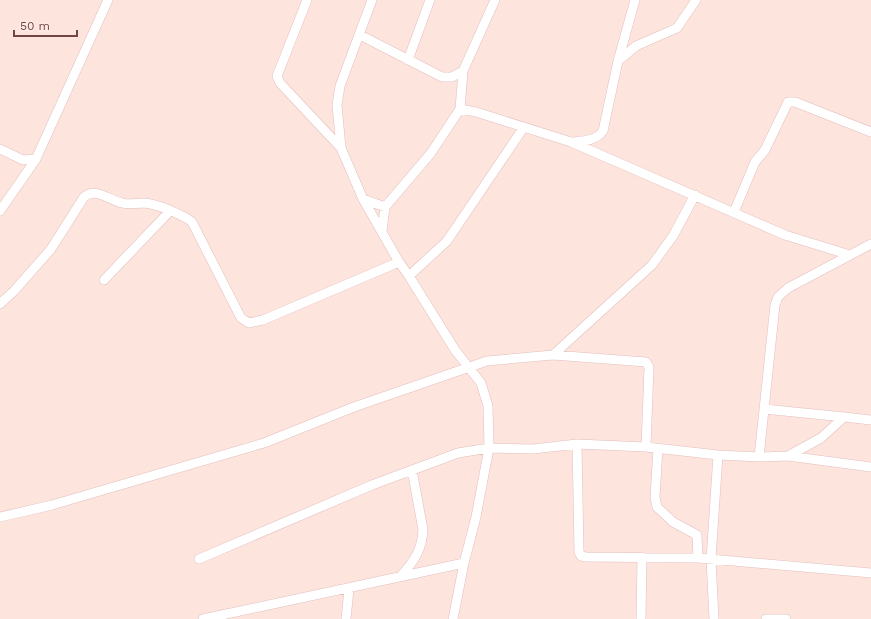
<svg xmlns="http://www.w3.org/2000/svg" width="871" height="619" font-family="'Work Sans',sans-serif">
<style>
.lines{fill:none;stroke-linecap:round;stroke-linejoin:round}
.minor-casing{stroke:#e2bfbd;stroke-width:10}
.minor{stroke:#fff;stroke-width:9}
</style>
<rect width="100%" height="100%" fill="#fde4dd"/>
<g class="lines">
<g class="minor-casing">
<path id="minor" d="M307 0 277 76 280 83 341 148
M372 0 340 86 337 105 341 148 363 199 399 262 409 276 455 350 481 383 488 406 489 448 476 517 464 563 453 619
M360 35 442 77H452L463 71
M408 60 430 0
M618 61 636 46 677 28 696 0
M460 109 476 112 571 142 785 235 850 255
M572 142C583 141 596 141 603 131L618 61 635 0
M0 149 23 160 36 159
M363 199 385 207
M0 211 36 159 108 0
M734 212 755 162 765 150 788 102H795L871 132
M382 231 385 207 431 153 460 109 463 71 495 0
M409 276 447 241 524 127
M104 280 170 211
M0 304 14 291 51 249 84 197C95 187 110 200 122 203 129 205 136 203 144 203 158 204 175 212 188 219L192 222 241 318 249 323 263 320 399 262
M553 355 652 265 673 236 695 195
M764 409 844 417
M577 444 579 552 581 556 586 557 698 558 871 573
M658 448 655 497 657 507 673 522 697 535 698 558
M788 456 871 467
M759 457 775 305 778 297 788 288 871 244
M0 517 52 505 264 443 354 407 487 361 553 355 646 362 649 367 646 447
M199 559 372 485 458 453 489 448 533 449 577 444 646 447 718 455 759 457 788 456 821 438 844 417 871 420
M401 576C414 561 422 550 423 530L412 470
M203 619 464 563
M346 619 349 589
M641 619 642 557
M714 619 711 559 718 455
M766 619H786"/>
</g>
<use href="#minor" class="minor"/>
</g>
<path d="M14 30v6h63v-6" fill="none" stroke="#724647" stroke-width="2"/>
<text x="20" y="30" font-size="12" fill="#724647" stroke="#ffeae4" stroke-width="3" paint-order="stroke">50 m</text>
</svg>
